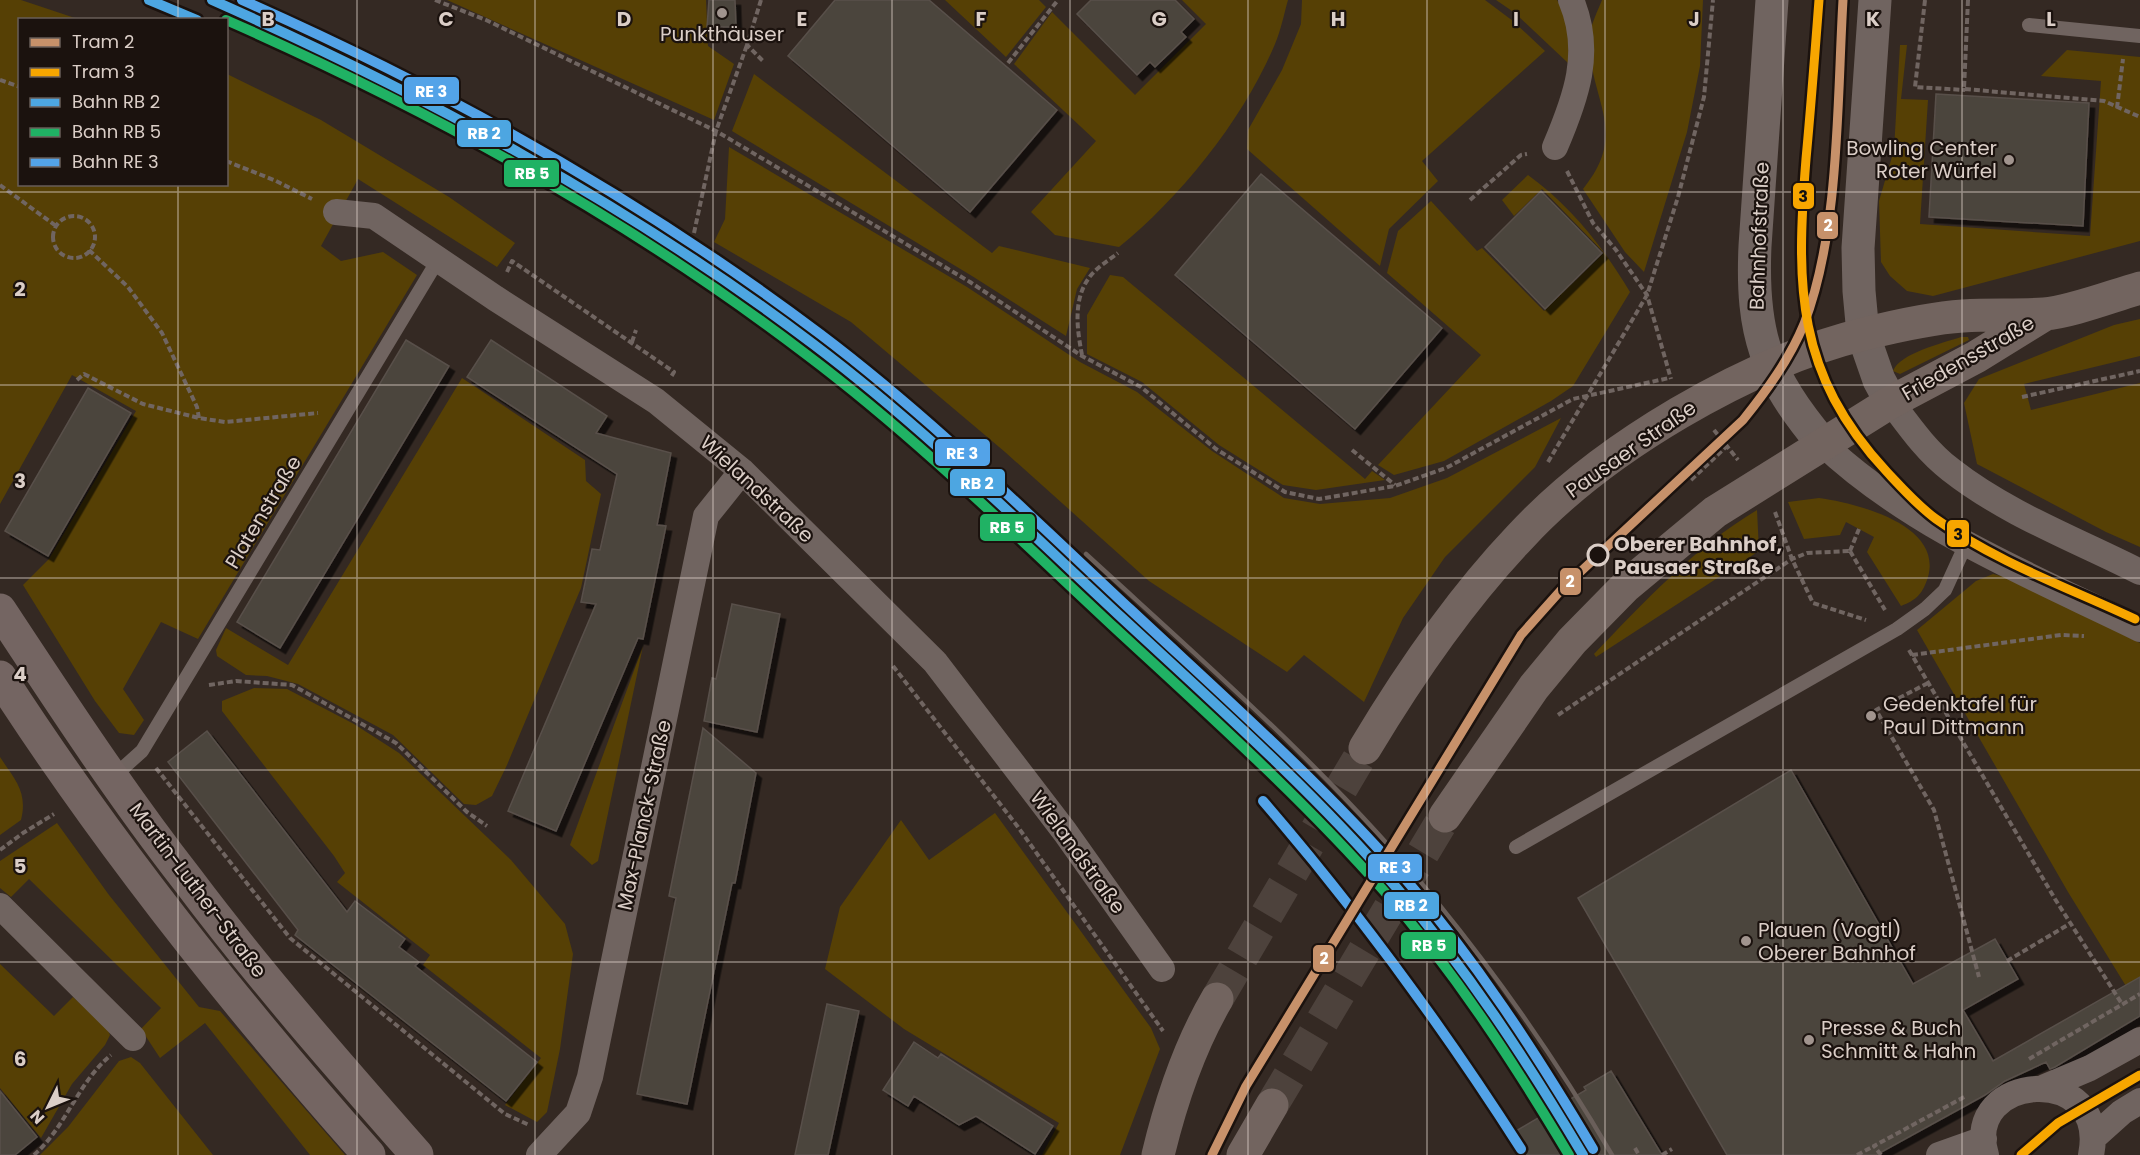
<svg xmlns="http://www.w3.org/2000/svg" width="2140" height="1155" font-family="Poppins,sans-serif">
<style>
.green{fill:#564005}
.building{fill:#4c443d;stroke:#58504a;stroke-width:1.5;filter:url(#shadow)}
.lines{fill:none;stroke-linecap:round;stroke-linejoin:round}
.primary-tunnel{stroke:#4d423c;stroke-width:33;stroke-dasharray:33 16;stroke-linecap:butt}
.path{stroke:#706561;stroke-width:4;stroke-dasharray:6 3;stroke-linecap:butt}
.service{stroke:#706460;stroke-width:14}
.minor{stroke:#706460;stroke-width:26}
.tertiary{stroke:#706460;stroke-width:33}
.secondary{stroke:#746562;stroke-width:33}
.primary{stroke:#72645f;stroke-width:33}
.rail{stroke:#6a5f5a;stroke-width:4.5}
.rail-1-casing{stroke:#1b120e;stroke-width:15}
.rail-2-casing{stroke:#1b120e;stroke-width:15}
.rail-3-casing{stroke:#1b120e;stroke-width:15}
.rail-1{stroke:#4da6e1;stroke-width:10}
.rail-2{stroke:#20b264;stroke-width:10}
.rail-3{stroke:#53a3e8;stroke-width:10}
.tram-1-casing{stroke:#1b120e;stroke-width:14}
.tram-2-casing{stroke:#1b120e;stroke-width:14}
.tram-1{stroke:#c7916a;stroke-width:9}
.tram-2{stroke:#f7a600;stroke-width:9}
.grid{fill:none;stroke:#dbcec7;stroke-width:1.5;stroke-opacity:0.55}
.poi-dot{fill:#a1948e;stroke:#1b120e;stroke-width:2}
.stop-dot{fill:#1b120e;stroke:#dbcec7;stroke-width:3}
.labels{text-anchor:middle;stroke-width:4.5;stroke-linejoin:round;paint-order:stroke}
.poi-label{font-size:20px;fill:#dbcec7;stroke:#1b120e;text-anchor:start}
.street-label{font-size:20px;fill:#dbcec7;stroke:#1b120e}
.stop-label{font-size:20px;font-weight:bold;fill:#dbcec7;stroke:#1b120e;text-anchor:start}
.grid-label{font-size:20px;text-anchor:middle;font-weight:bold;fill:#dbcec7;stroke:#1b120e;stroke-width:4.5;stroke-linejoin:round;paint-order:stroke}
.line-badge{stroke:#1b120e;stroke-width:2}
.badge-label{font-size:16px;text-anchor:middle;font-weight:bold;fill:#fff}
.pale-badge-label{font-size:16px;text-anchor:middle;font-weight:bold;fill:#111}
</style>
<defs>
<filter id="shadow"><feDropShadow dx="5.5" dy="5.5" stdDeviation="0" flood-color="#0009"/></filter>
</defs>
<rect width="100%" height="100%" fill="#342923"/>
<path class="green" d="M0 0H21L78 19 20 20V184H226L227 74 321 120 449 197 515 243 497 267 358 179 321 246 341 261 383 252 417 275 198 639 161 622 123 689 144 720 134 735 119 733 95 701 23 585 49 559 136 411 72 375 0 504Z
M447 0H706L708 46 734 64 714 120Z
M945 0H1039L1046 7 1006 57Z
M1182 0H1288C1284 14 1281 30 1275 44 1244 118 1181 197 1119 247L1055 235 1031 212 1096 141 1014 64 1052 12 1135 95 1206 24Z
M1302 0H1485L1513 21 1545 51 1422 161 1438 181 1389 229 1380 266 1247 149 1248 130 1282 70 1301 24Z
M1496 0H1557C1571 19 1571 41 1568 63L1515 13Z
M1602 0H1703L1700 66 1687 132 1644 272 1625 252 1583 189C1632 129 1586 98 1590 35 1591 24 1598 10 1602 0Z
M1900 45H1907L1901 99 1928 100 1920 224 2090 236 2101 81 2041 76 2067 50 2140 57V241L1933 296 1907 291 1890 276 1881 262 1879 201 1894 150Z
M754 74 992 253 999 246 1090 268 1077 289 1066 336 972 276 732 131Z
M729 147 967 287 1080 362 1137 392 1212 451 1284 498 1320 504 1390 498 1447 478 1561 418 1535 467 1445 557 1403 618 1364 702 1304 655 1287 672 1149 581 1005 452 851 322 714 242 725 219Z
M1528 175C1571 206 1603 247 1630 292L1573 386 1551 401 1444 461 1394 475 1378 465 1481 355 1387 273 1398 231 1431 201 1477 251 1482 248 1544 311 1604 253 1542 189 1514 216 1502 200Z
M1110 275 1123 277 1365 479 1372 471 1385 480 1316 490 1283 485 1219 445 1142 382 1087 354V315Z
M2140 319V356L2024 384 2031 410 2140 383V547L2106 532 1977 464 1964 403 1979 379 2114 325Z
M1961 337H1968L1969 340 1900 374 1893 371C1900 353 1943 343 1961 337Z
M462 378 585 460 586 481 601 494 581 588 507 765 492 796 476 805 464 804 393 735 298 684 267 676 246 675 217 656 216 650 226 628 288 665Z
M1819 498C1855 503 1943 524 1928 577 1923 593 1917 600 1901 606L1867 552 1874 537 1846 522 1840 535 1804 539 1788 502Z
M1757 510 1759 551 1596 657 1594 654C1644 602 1695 547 1757 510Z
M1993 574 2009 578 2140 643V983L2129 991 2068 892 1917 630 1976 581Z
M643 646 598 861 592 865 570 845Z
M254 688 287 689 354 724 399 753 511 860 565 924 573 954 560 1049 547 1112 537 1122 505 1105 541 1058 423 965 430 955 337 882 345 873 334 856 222 711V701Z
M0 757C15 780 28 792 21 820L0 835Z
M995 813 1151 1028 1160 1049 1120 1155H1042L1059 1123 904 1029 825 969 840 907 901 820 929 860Z
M57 823 109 895 199 1007 220 1011 345 1155H310L205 1023 160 1058 141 1029 161 1008 29 879 11 897 0 888V861Z
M0 964 54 1016 73 997 107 1028 110 1035 105 1045 72 1084 41 1138 0 1088Z
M131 1057 140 1063 213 1155H40L68 1127 119 1061Z"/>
<path class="building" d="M709 0H735L736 27H707Z
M835 0H929L1057 110 970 212 788 56Z
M1091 0H1175L1194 19 1181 32 1186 37 1155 67 1150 62 1137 75 1077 14Z
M1936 94 2089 103 2083 226 1929 217Z
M1261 174 1442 328 1355 429 1175 275Z
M1541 191 1602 253 1545 309 1485 247Z
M406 340 449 366 280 648 237 622Z
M491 340 607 416 596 433 671 453 657 525 666 526 643 639 638 638 556 831 508 811 596 604 581 602 592 549 600 550 617 474 467 377Z
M88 388 131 413 48 556 5 531Z
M732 604 780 614 757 732 704 721 712 678 716 679Z
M703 728 756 773 735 883H732L687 1104 637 1094 676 898 669 896Z
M207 731 347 912 355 901 405 939 399 947 419 962 415 966 537 1062 506 1101 295 935 298 930 168 762Z
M1791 770 1913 984 1995 939 2018 979 1963 1010 1993 1061 2140 977V1016L2055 1067 2050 1069 2046 1062 2005 1081 1985 1095 1876 1155H1727L1578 898Z
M827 1004 859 1011 828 1155H795Z
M914 1042 938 1058 941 1054 1053 1126 1035 1154 976 1116 959 1125 914 1096 908 1106 883 1090Z
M1611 1071 1662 1155H1522L1509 1135 1586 1090 1584 1087Z
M0 1091 37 1137 15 1155H0Z"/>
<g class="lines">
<path class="primary-tunnel" d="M1217 999 1365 748
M1272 1105 1445 816"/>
<path class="path" d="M435 0 486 20 716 131 970 282 1082 356 1141 387 1216 449 1285 492 1319 499 1395 486 1446 468 1573 399 1669 378
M761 0 747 45 763 61
M1925 0 1915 87 1965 90
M1968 0 1964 89 2104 101 2140 117
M1008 63 1058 0
M0 80 20 87
M2117 108 2123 59
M226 161 274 180 312 199
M1567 171 1593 223 1616 250 1647 295 1671 379
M0 185 56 226
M1470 200 1521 155 1527 154
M53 237a21 21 0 1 1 42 0a21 21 0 1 1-42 0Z
M694 233 716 131 747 45
M89 250 128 287 162 333 197 407 199 418
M507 272 512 261 674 372 671 377
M632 342 636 330
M1082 355C1077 329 1072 297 1092 274 1099 266 1109 260 1118 253
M77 380 84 374 143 404 199 418 225 422 318 413
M2022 397 2140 371
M1714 430 1738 460
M1352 450 1395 485
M1548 462 1647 295 1678 197 1704 97 1713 0
M1691 480 1727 446
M1775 512 1792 559 1813 603 1866 620
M1850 551 1885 610
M1850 551 1859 529
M1909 650 2055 899 2122 1004
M1912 655 2061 635 2084 636
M893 666 1018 827 1163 1031
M1928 683 1876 710 1934 810 1979 977
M209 685 236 681 292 685 396 743 467 812 487 826
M1558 715 1792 559 1807 553 1850 551
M156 768 290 938 505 1114 529 1125
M0 850 23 833 54 814
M2007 961 2071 923
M2029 1059 2140 994
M1635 1148 1639 1155
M34 1155C66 1127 78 1082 111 1055
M1662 1155 1672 1149
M1857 1155 1874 1146
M1881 1155 1874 1146 1966 1096"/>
<path class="service" d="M2029 25 2140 36
M113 777 142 751 438 260
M1516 847 1897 629 1925 609 1945 590 1966 544"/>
<path class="minor" d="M1555 147C1576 98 1593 52 1571 0
M336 212 374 216 495 298 656 401 742 471 935 662 1065 832 1162 969
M1891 402C1909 426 1927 452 1951 470 2007 514 2077 540 2140 572
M1822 443C1912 528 2030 575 2140 629
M0 906 133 1038
M2045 1087 2090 1068 2140 1040
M2093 1138 2122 1112 2140 1101
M539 1155 578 1113 590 1077 706 516 742 471
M1939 1155 1984 1139
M1986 1155C1961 1072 2110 1062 2091 1155"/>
<path class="tertiary" d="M1772 0 1755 246C1751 334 1766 376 1822 443
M1875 0 1858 248 1859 291 1863 334 1879 380 1891 402"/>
<path class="secondary" d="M0 610C60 701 120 793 187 879 259 975 338 1065 417 1155
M0 677C109 846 235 1004 369 1155"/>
<path class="primary" d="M1365 748C1410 673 1460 600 1520 537 1602 448 1747 363 1864 334 1896 326 1930 318 1963 316 1990 314 2017 316 2044 314 2071 312 2112 296 2140 288
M1445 816 1534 687 1572 641 1626 586 1715 512 1891 402 1976 357 2044 315
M1158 1155C1171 1101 1189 1047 1217 999
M1243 1155 1272 1105"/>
<path class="rail" d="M1086 554C1207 665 1333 774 1437 902 1502 982 1560 1066 1612 1155"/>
<g class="rail-1-casing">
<path id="rail-1" d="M149 0 197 20
M212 0C424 94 628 204 813 344 923 427 1021 524 1121 617 1215 704 1311 789 1395 886 1467 969 1527 1061 1583 1155"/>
</g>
<g class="rail-2-casing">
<path id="rail-2" d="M226 20C431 110 629 219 807 355 917 438 1015 535 1115 628 1207 713 1301 797 1384 891 1455 972 1514 1063 1569 1155"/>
</g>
<g class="rail-3-casing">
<path id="rail-3" d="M242 0C446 90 641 199 820 334 930 417 1029 515 1131 610 1223 696 1318 780 1402 875 1475 959 1536 1053 1593 1149
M1263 801C1358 911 1443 1027 1521 1149"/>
</g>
<use href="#rail-1" class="rail-1"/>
<use href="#rail-2" class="rail-2"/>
<use href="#rail-3" class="rail-3"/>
<g class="tram-1-casing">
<path id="tram-1" d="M1212 1155 1246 1086 1521 635 1562 589 1743 420C1767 390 1789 360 1804 324 1840 231 1837 100 1843 0"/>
</g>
<g class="tram-2-casing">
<path id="tram-2" d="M1819 0C1815 53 1811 106 1806 159 1796 285 1795 373 1887 472 1902 488 1918 506 1936 519 1996 562 2069 588 2135 619
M2021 1155 2058 1123 2140 1075"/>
</g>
<use href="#tram-1" class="tram-1"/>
<use href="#tram-2" class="tram-2"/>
</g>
<path class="grid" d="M178 0V20M357 0V1155M535 0V1155M713 0V1155M892 0V1155M1070 0V1155M1248 0V1155M1427 0V1155M1605 0V1155M1783 0V1155M1962 0V1155M178 184V1155M0 192H2140M0 385H2140M0 578H2140M0 770H2140M0 962H2140"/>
<g class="poi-dot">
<circle cx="722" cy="13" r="6"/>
<circle cx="2009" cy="160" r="6"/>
<circle cx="1871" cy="716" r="6"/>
<circle cx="1746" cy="941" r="6"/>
<circle cx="1809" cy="1040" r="6"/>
</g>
<circle class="stop-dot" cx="1598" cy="555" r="10"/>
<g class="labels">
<g class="poi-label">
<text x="722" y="41" text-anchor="middle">Punkthäuser</text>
<text x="1997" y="155" text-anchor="end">Bowling Center<tspan x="1997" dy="23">Roter Würfel</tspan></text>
<text x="1883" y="711">Gedenktafel für<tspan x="1883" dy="23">Paul Dittmann</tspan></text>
<text x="1758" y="937">Plauen (Vogtl)<tspan x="1758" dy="23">Oberer Bahnhof</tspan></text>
<text x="1821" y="1035">Presse &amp; Buch<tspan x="1821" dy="23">Schmitt &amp; Hahn</tspan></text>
</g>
<g class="street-label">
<text transform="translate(1759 236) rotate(-88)" y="7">Bahnhofstraße</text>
<text transform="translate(1968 358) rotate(-30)" y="7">Friedensstraße</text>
<text transform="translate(1631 449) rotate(-35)" y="7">Pausaer Straße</text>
<text transform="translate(757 489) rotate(43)" y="7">Wielandstraße</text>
<text transform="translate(263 512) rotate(-59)" y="7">Platenstraße</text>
<text transform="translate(644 815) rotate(-78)" y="7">Max-Planck-Straße</text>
<text transform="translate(1078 852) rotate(54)" y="7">Wielandstraße</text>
<text transform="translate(198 890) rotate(53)" y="7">Martin-Luther-Straße</text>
</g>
<g class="stop-label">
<text x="1614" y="551">Oberer Bahnhof,<tspan x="1614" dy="23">Pausaer Straße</tspan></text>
</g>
</g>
<g class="grid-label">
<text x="268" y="26">B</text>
<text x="446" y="26">C</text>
<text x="624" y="26">D</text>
<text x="802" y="26">E</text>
<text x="981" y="26">F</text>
<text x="1159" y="26">G</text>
<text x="1338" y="26">H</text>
<text x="1516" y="26">I</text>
<text x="1694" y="26">J</text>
<text x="1873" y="26">K</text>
<text x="2051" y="26">L</text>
<text x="20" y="296">2</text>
<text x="20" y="488">3</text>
<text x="20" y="681">4</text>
<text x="20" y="873">5</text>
<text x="20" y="1066">6</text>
</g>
<g class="line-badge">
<rect x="403" y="76" width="57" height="29" rx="6" fill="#53a3e8"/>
<rect x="456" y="119" width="56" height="29" rx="6" fill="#4da6e1"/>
<rect x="503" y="159" width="57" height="29" rx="6" fill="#20b264"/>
<rect x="1792" y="182" width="23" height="28" rx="6" fill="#f7a600"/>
<rect x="1816" y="211" width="23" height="29" rx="6" fill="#c7916a"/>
<rect x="934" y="438" width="57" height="29" rx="6" fill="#53a3e8"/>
<rect x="949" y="468" width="57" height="29" rx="6" fill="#4da6e1"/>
<rect x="979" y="513" width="57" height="29" rx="6" fill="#20b264"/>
<rect x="1946" y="519" width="24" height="29" rx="6" fill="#f7a600"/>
<rect x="1559" y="567" width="23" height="29" rx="6" fill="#c7916a"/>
<rect x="1367" y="853" width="56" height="29" rx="6" fill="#53a3e8"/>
<rect x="1383" y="891" width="57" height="29" rx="6" fill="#4da6e1"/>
<rect x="1400" y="931" width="57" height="29" rx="6" fill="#20b264"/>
<rect x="1312" y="944" width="23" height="29" rx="6" fill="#c7916a"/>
</g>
<g class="badge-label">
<text x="431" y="97">RE 3</text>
<text x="484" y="139">RB 2</text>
<text x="532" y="179">RB 5</text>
<text x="1828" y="231">2</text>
<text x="962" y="459">RE 3</text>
<text x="977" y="489">RB 2</text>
<text x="1007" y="533">RB 5</text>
<text x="1570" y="587">2</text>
<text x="1395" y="873">RE 3</text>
<text x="1411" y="911">RB 2</text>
<text x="1429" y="951">RB 5</text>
<text x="1324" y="964">2</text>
</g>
<g class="pale-badge-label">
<text x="1803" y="202">3</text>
<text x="1958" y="540">3</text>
</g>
<rect x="18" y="18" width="210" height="168" fill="#1b120e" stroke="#685d58" stroke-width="1.5"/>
<rect x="30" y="38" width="30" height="9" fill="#c7916a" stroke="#685d58" stroke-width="1.5"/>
<text x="72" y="48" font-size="18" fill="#dbcec7">Tram 2</text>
<rect x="30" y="68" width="30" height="9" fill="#f7a600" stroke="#685d58" stroke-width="1.5"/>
<text x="72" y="78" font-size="18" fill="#dbcec7">Tram 3</text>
<rect x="30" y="98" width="30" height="9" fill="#4da6e1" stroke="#685d58" stroke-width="1.5"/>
<text x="72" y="108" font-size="18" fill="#dbcec7">Bahn RB 2</text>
<rect x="30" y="128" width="30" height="9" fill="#20b264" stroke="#685d58" stroke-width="1.5"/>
<text x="72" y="138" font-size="18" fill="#dbcec7">Bahn RB 5</text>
<rect x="30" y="158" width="30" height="9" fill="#53a3e8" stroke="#685d58" stroke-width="1.5"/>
<text x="72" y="168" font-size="18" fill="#dbcec7">Bahn RE 3</text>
<g transform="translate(48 1107) rotate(227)" stroke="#1b120e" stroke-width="4.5" paint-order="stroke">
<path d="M0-4.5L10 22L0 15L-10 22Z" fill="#dbcec7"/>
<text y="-9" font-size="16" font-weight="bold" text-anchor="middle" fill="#dbcec7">N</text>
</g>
</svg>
